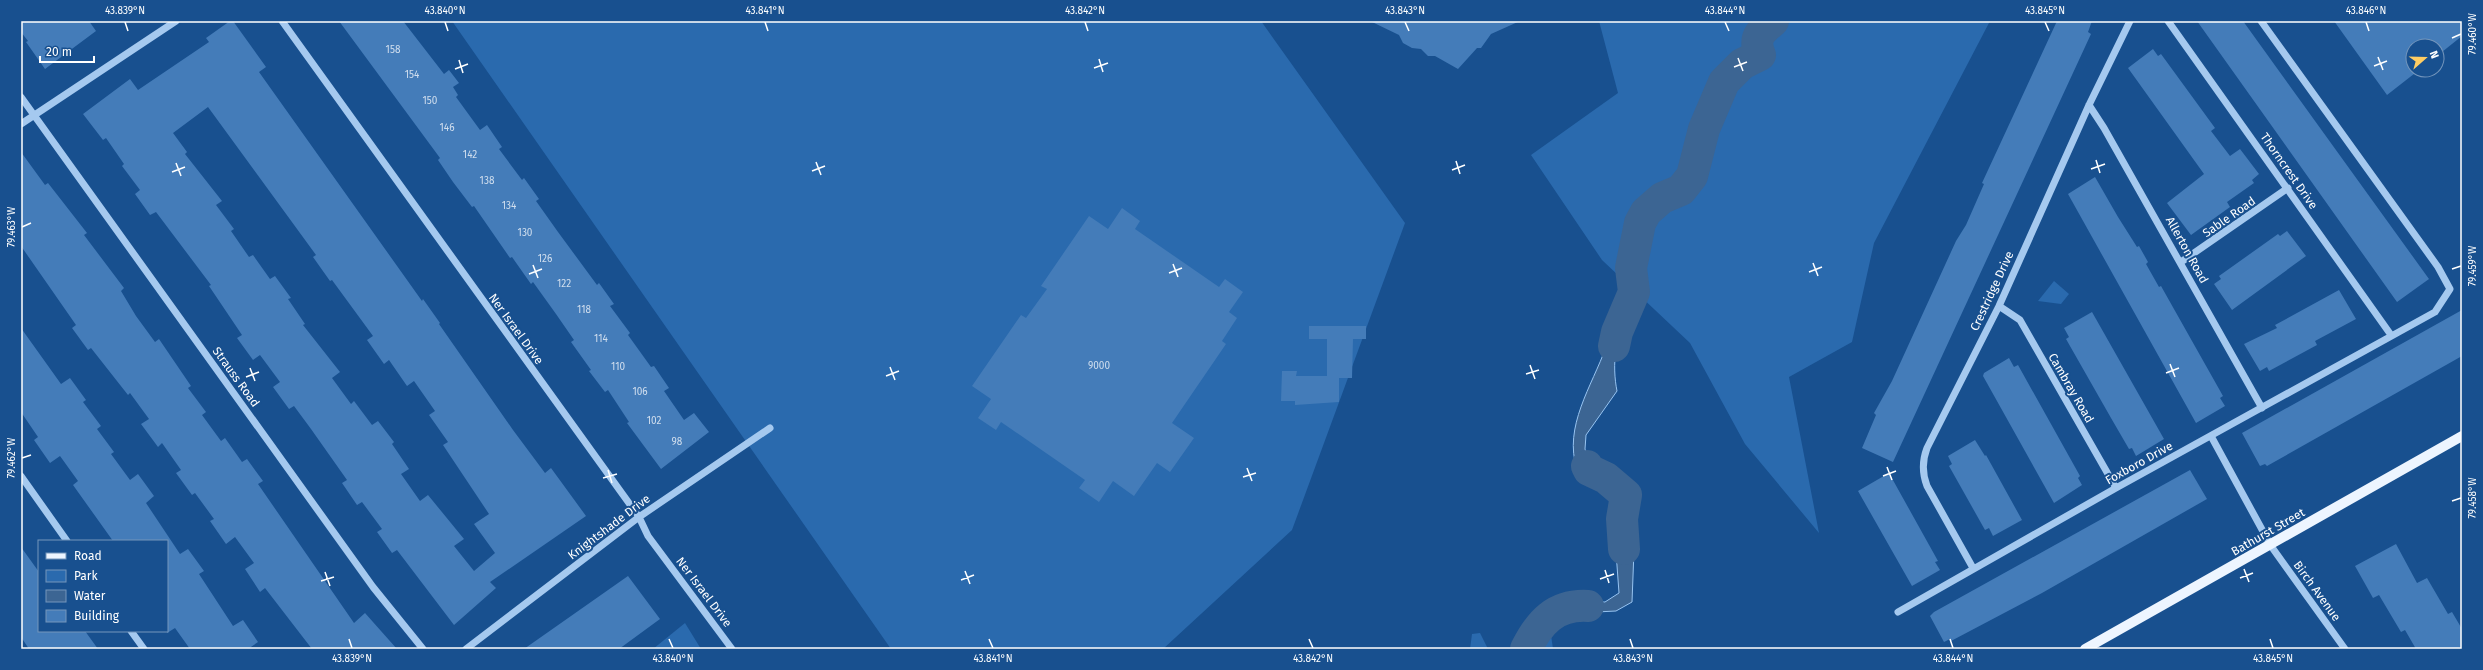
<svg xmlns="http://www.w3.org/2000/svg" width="2483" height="670" font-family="'Fira Sans',sans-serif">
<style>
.green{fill:#2a6aae}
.water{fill:#3c6593;stroke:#97c4f2}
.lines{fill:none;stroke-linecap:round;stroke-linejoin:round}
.river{stroke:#3c6593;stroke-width:32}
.building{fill:#447cb9;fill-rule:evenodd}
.minor{stroke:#a5c9ef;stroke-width:7}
.major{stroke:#edf5ff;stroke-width:10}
.ticks{fill:none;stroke:#fff;stroke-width:1.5}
.labels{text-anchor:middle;stroke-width:4;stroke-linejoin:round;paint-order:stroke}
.number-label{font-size:10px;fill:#d0deee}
.street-label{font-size:12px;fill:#fff;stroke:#18508f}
.neatline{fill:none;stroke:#fff;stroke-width:1.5}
.ticks-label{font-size:10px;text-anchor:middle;fill:#fff}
</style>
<rect width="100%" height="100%" fill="#18508f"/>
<path class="green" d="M452 21H1261L1405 223 1292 530 1163 649H891Z
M1599 21H1990L1874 243 1852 342 1789 377 1819 533 1745 444 1690 343 1602 260 1531 155 1618 93Z
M2054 281 2069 294 2061 304 2038 301Z
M1541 613 1549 621 1553 649H1522Z
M685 623 701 649H653Z
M1480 633 1488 649H1470L1472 634Z"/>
<path class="water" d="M1626 304 1633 314C1614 332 1612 366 1617 391L1586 435 1585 449 1589 464 1601 471 1615 475C1623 489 1621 503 1633 513L1626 524 1628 541 1634 550 1632 602 1616 611 1596 612 1588 609 1549 621 1541 613 1557 604 1584 601 1605 602 1619 593 1612 497 1593 479 1577 469C1563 427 1592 386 1606 347 1611 333 1612 320 1619 306Z"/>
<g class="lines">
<path class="river" d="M1614 346 1617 332 1634 292 1631 268 1640 223 1646 212 1662 198 1681 190 1692 176 1704 129 1724 82 1742 64 1760 55C1753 38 1760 32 1773 21
M1587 466 1589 470 1606 478 1626 495 1622 519 1624 549
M1526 649C1539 623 1555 604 1588 606"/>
</g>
<path class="building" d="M21 21H89L96 31 45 69 26 42 28 41 21 32Z
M230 21H233L266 67 259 72 422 301 423 299 440 323 439 324 513 430 545 473 551 468 586 516 490 582 496 588 454 625 397 550 392 553 377 532 382 529 362 502 357 505 342 483 347 480 311 429 294 406 289 409 273 387 280 382 260 355 253 360 237 338 242 335 209 286 211 285 156 212 150 215 135 194 140 190 122 166 124 164 106 138 103 140 83 114 130 79 138 90 209 42 206 38ZM208 107 316 255 313 257 330 281 332 280 373 336 367 340 384 364 389 360 407 386 414 381 435 411 429 415 448 442 443 445 489 514 474 524 495 553 474 571 454 546 464 539 428 495 420 501 401 474 409 469 392 444 394 442 378 421 372 425 354 401 351 404 332 378 340 372 303 325 305 324 288 299 291 298 275 276 270 279 253 255 249 257 231 231 234 229 216 205 222 201 185 154 187 152 173 133Z
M339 21H403L444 74 449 70 459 83 453 87 458 95 456 97 480 130 487 125 502 147 499 149 522 180 524 178 539 199 536 201 558 232 597 285 599 283 614 304 610 306 630 333 628 335 651 367 654 366 669 388 664 391 684 420 694 413 709 432 661 469 627 423 629 422 608 390 605 392 589 371 591 370 571 342 574 340 556 314 533 282 531 284 512 257 510 258 474 206 472 207 453 182 438 160 440 158Z
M1370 21H1520L1491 34 1481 48H1477L1458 69 1435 56H1428L1421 49 1412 48 1403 43 1399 35Z
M2057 21H2092L2088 32 2091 34 1893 462 1862 448 1876 415 1874 413 1892 381 1956 241 1966 225 1984 184 1982 183Z
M2197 21H2243L2429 279 2397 302Z
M2334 21H2462V36L2437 56V46H2413V70H2419L2387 95Z
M2153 49 2158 56 2161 54 2215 128 2211 131 2230 156 2240 149 2259 174 2252 180 2254 183 2227 202 2230 207 2191 235 2167 203 2204 174 2128 68Z
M21 152 45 185 48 183 87 233 84 235 124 288 121 291 136 316 155 342 159 339 191 386 188 388 206 412 202 415 221 441 225 438 242 462 247 459 263 481 258 484 354 623 365 613 397 649H312L265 588 260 592 245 569 254 563 235 537 226 544 210 521 214 519 195 493 192 495 176 473 181 470 162 443 158 447 141 424 149 419 130 393 128 395 91 348 88 350 72 328 76 325 21 246Z
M2095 177 2118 217 2137 247 2139 246 2148 262 2146 264 2159 287 2161 286 2223 396 2220 398 2225 406 2196 423 2068 194Z
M1122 208 1140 221 1135 229 1219 287 1225 279 1243 292 1229 312 1237 318 1222 341 1226 344 1172 423 1194 438 1170 472 1157 463 1134 496 1113 481 1099 502 1079 488 1085 480 1001 422 996 430 978 418 991 399 972 386 1021 315 1026 318 1047 289 1041 286 1089 216 1108 229Z
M2287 231 2306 256 2232 310 2214 284 2221 279 2219 276 2278 234 2280 236Z
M2339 290 2356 319 2315 341 2317 345 2269 371 2267 367 2260 371 2244 344 2277 328 2275 325Z
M2462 310V356L2267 466 2265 464 2260 466 2242 433Z
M2092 312 2164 439 2136 456 2132 448 2129 449 2111 418 2066 339 2069 337 2064 328Z
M1309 326H1366V339H1353L1352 378H1339V402L1295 405V401H1281L1282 371H1297L1296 376H1327V339H1309Z
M21 328 61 384 70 378 86 400 83 402 101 426 97 429 114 452 111 454 130 480 138 474 154 496 146 503 180 554 188 549 204 571 199 574 233 626 243 620 258 642 248 649H190L175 628 167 633V541H113L73 485 78 481 60 456 50 463 34 440 38 437 21 412Z
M2009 358 2014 367 2018 365 2080 476 2078 478 2082 485 2054 503 1983 376 1984 373Z
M1975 440 1985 456 1986 455 2022 520 1993 536 1989 528 1985 530 1949 466 1952 464 1948 456Z
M2190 470 2207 499 2042 593 1951 641 1950 639 1944 642 1930 616 1934 612Z
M1889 473 1938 561 1935 562 1940 570 1912 586 1858 491Z
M2396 544 2417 583 2427 578 2448 614 2452 612 2462 629V646L2457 649H2416L2405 630 2401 632 2379 595 2373 598 2355 566Z
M21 547 39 572V631H85L98 649H29L21 637Z
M628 576 660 619 619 649H524Z"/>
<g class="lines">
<path class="minor" d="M282 21 639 517 648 536 732 649
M2168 21 2391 335
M21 97 373 587 423 649
M2089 105 2104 128 2262 408
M21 124 176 21
M2181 262 2288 188
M1999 306 2020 320 2116 488
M2211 436 2271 546 2345 649
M21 476 67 541
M1973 568 1927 486C1922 473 1922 461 1927 448L1999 306 2089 105 2130 21
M1898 612 2116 488 2435 312 2450 289 2438 267 2261 21
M131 631 144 649
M466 649 639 517 770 428"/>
<path class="major" d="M2085 649 2462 436"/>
</g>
<path class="ticks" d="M125 22 128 31M445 22 448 31M765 22 768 31M1085 22 1088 31M1405 22 1409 31M1725 22 1729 31M2045 22 2049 31M2366 22 2369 31M2452 38 2461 34M2378 57 2383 70M1738 58 1743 71M1099 59 1103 72M459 60 463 73M2374 66 2387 61M1734 67 1747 62M1094 68 1108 63M455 69 468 64M2096 160 2100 173M1456 161 1460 174M816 162 821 175M176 163 181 176M2091 169 2105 164M1452 170 1465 165M812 171 825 166M172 172 185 167M22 227 31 223M1813 263 1818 276M1173 264 1178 277M533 265 538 278M2452 269 2461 266M1809 272 1822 267M1169 273 1182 268M529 274 542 269M2170 364 2175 377M1530 365 1535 379M890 367 895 380M250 368 255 381M2166 373 2179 368M1526 374 1539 370M886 376 899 371M246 377 259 372M22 458 31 455M1887 467 1892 480M1247 468 1252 481M608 470 612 483M1883 476 1896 471M1243 477 1256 473M603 478 617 474M2452 501 2461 498M2244 569 2249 582M1605 570 1609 583M965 571 970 584M325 572 330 586M2240 578 2253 573M1600 579 1614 574M961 580 974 575M321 581 334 577M349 639 352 648M669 639 673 648M989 639 993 648M1309 639 1313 648M1630 639 1633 648M1950 639 1953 648M2270 639 2273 648"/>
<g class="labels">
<g class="number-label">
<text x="393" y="53">158</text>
<text x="412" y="78">154</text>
<text x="430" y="104">150</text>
<text x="447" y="131">146</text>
<text x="470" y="158">142</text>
<text x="487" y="184">138</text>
<text x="509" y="209">134</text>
<text x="525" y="236">130</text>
<text x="545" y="262">126</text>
<text x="564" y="287">122</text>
<text x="584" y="313">118</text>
<text x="601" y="342">114</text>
<text x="1099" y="369">9000</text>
<text x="618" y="370">110</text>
<text x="640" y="395">106</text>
<text x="654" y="424">102</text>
<text x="677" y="445">98</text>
</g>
<g class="street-label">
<text transform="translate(2289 171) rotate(55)" y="4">Thorncrest Drive</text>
<text transform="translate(2229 217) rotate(-35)" y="4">Sable Road</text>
<text transform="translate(2187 250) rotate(61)" y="4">Allerton Road</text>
<text transform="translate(1992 291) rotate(-65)" y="4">Crestridge Drive</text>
<text transform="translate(516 329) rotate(54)" y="4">Ner Israel Drive</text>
<text transform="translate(236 377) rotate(54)" y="4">Strauss Road</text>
<text transform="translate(2071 388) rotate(60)" y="4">Cambray Road</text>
<text transform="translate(2139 463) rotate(-29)" y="4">Foxboro Drive</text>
<text transform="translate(609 527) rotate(-37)" y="4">Knightshade Drive</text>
<text transform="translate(2268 532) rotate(-30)" y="4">Bathurst Street</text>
<text transform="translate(2317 591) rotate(54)" y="4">Birch Avenue</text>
<text transform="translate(704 592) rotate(53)" y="4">Ner Israel Drive</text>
</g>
</g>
<rect width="2483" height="670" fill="none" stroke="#18508f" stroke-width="44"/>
<rect x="38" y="540" width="130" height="92" fill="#18508f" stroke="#7496bc"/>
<rect x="46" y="553" width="20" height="6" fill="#edf5ff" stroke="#7496bc"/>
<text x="74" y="560" font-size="12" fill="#ffffff">Road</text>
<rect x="46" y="570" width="20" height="12" fill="#2a6aae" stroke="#7496bc"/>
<text x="74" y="580" font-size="12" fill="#ffffff">Park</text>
<rect x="46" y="590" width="20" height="12" fill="#3c6593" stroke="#7496bc"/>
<text x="74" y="600" font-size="12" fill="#ffffff">Water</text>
<rect x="46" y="610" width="20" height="12" fill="#447cb9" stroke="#7496bc"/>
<text x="74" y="620" font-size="12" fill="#ffffff">Building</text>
<g transform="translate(2425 58) rotate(70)"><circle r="19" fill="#18508f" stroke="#7496bc"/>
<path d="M0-3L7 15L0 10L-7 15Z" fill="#ffcd63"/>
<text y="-6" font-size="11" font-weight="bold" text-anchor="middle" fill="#ffffff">N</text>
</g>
<path d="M40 56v6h54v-6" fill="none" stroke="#ffffff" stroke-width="2"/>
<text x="46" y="56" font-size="12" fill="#ffffff" stroke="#18508f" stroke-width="3" paint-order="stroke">20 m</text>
<rect x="22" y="22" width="2439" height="626" class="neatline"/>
<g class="ticks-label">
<text x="125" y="14">43.839°N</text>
<text x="445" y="14">43.840°N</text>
<text x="765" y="14">43.841°N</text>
<text x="1085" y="14">43.842°N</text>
<text x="1405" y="14">43.843°N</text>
<text x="1725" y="14">43.844°N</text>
<text x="2045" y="14">43.845°N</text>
<text x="2366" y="14">43.846°N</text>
<text transform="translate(2472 34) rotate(-90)" y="4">79.460°W</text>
<text transform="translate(11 227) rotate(-90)" y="4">79.463°W</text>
<text transform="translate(2472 266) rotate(-90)" y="4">79.459°W</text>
<text transform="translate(11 458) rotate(-90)" y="4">79.462°W</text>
<text transform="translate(2472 498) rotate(-90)" y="4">79.458°W</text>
<text x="352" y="662">43.839°N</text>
<text x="673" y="662">43.840°N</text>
<text x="993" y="662">43.841°N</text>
<text x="1313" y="662">43.842°N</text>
<text x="1633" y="662">43.843°N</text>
<text x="1953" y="662">43.844°N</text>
<text x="2273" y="662">43.845°N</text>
</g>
</svg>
